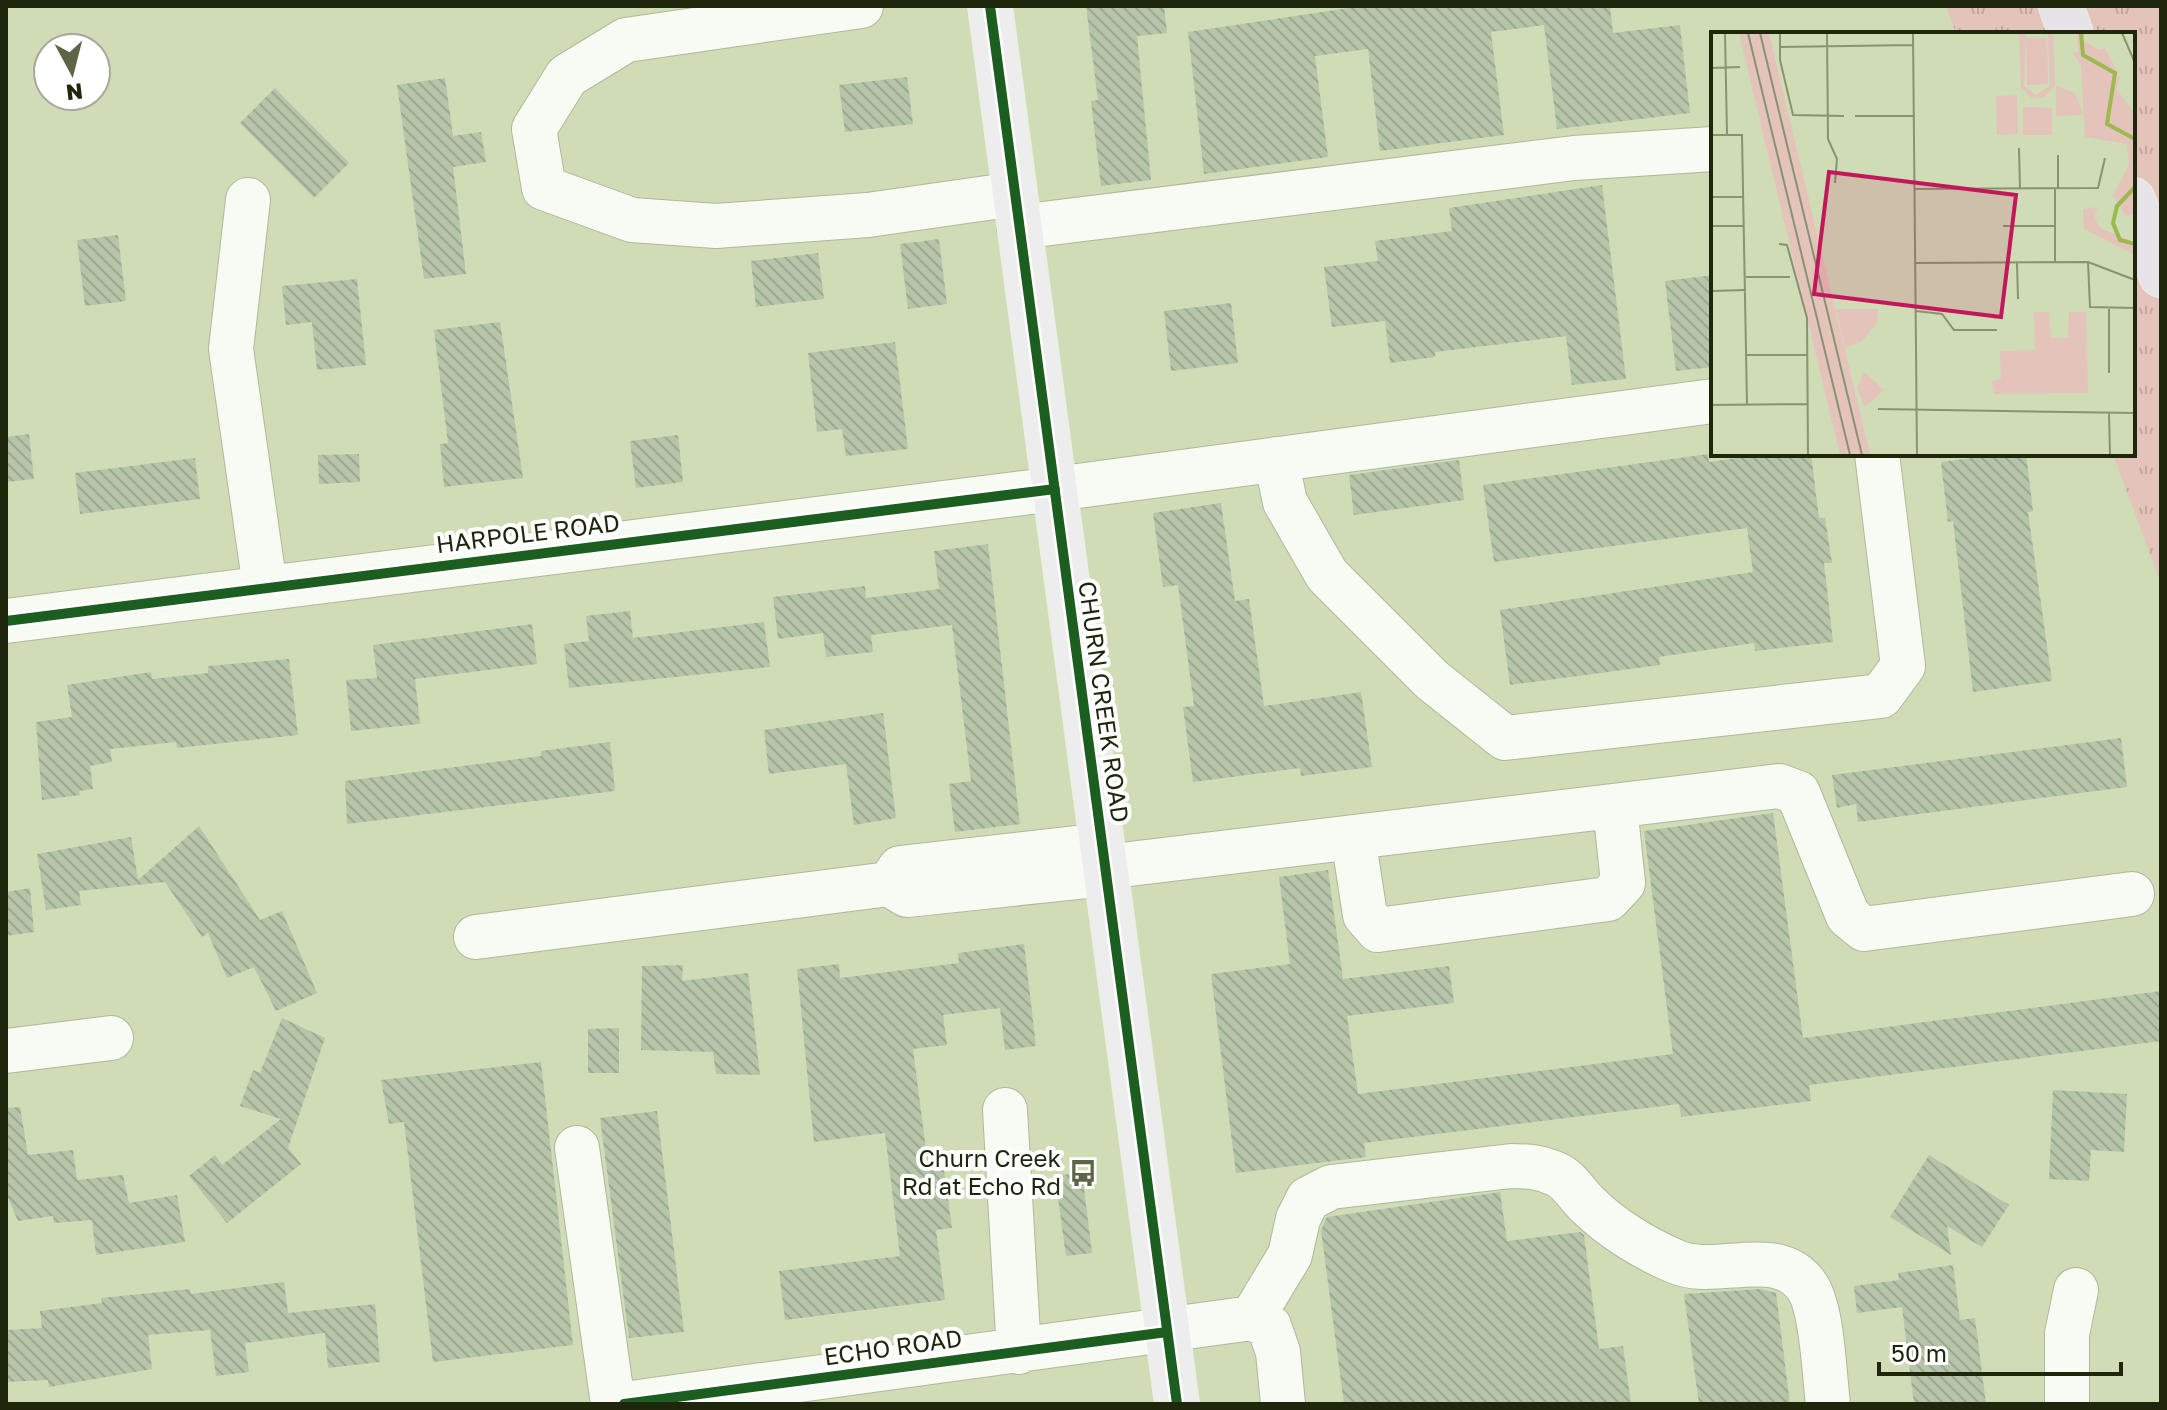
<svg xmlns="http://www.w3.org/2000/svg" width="2167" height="1410" font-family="'Golos Text',sans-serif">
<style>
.grass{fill:url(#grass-tufts)}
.building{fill:url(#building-back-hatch)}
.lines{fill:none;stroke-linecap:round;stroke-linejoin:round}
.minor-casing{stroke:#afb99b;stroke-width:46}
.major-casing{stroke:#e9efde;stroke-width:46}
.highway-casing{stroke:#e9efde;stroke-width:46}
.minor{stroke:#f8faf4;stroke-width:44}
.major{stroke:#eeeded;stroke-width:44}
.highway{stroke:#e7e4e9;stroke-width:44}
.cycleway-casing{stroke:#fff;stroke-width:15}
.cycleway{stroke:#1b5e20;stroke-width:10}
.labels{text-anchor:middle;stroke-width:8;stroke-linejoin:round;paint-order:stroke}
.street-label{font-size:24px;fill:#1e260b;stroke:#fff}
.poi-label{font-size:24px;fill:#1e260b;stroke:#fff;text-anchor:end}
.inset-river{fill:none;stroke:#9cb84f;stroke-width:4}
.inset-road{fill:none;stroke:#889371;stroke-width:2}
.view{fill:#c2185b;fill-opacity:0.15;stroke:#c2185b;stroke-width:4}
.inset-edge{fill:none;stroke:#1e260b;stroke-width:4}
</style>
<defs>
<pattern id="grass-tufts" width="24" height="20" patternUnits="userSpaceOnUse" patternTransform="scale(2)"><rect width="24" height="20" fill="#e4c3bb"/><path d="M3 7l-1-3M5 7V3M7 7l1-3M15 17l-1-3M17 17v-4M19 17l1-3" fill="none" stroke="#c3a79f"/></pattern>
<pattern id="building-back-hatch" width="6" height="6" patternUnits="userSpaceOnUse" patternTransform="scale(2)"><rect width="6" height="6" fill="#b6c5aa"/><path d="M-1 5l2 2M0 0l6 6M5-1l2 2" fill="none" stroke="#9ca991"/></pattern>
</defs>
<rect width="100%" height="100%" fill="#cfdcb5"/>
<path class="grass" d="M1946 6H2161V584L2113 454H2133V34H1956Z"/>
<path class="building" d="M1086 6H1164L1167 33 1137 36 1151 180 1101 186 1091 101 1098 100Z
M1362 6H1610L1613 33 1680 25 1690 113 1557 129 1544 25 1491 32 1504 135 1380 151 1368 49 1315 56 1328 157 1204 174 1188 32Z
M907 77 913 124 845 132 839 85Z
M445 78 453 136 481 132 486 162 453 167 466 274 424 279 397 85Z
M275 88 349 163 314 198 240 123Z
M1602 185 1626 379 1572 385 1566 336 1435 352V357L1390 363 1385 321 1332 327 1324 267 1378 261 1375 241 1452 231 1449 208Z
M118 235 126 301 85 306 77 240Z
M939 239 947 304 908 309 900 244Z
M818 253 824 299 756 307 751 261Z
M1713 275V367L1676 371 1665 281Z
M357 279 366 365 317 370 312 322 286 325 282 286Z
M1231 303 1238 363 1171 371 1164 311Z
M500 322 523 478 444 487 440 444 448 443 434 330Z
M895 342 908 449 846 456 842 429 817 432 808 353Z
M29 434 34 479 6 482V437Z
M678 435 683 482 636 488 630 441Z
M359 454 360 482 319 484 318 455Z
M1708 454 1709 462 1762 454H1811L1819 518H1825L1832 563H1824L1833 642 1755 651 1754 643 1659 657 1660 665 1510 685 1500 610 1753 572 1747 528 1494 562 1483 485Z
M2003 454H2026L2033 511 2028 512 2052 681 1973 692 1953 521 1948 522 1941 462Z
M195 458 200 499 80 514 75 473Z
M1459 460 1464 500 1354 515 1349 475Z
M1221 503 1235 601 1249 599 1264 706 1361 692 1372 767 1301 776 1300 768 1193 782 1183 707 1194 706 1178 585 1163 587 1153 513Z
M988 544 1020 824 955 832 949 784 971 781 952 625 871 635 873 652 826 657 823 633 778 639 773 597 865 586 866 598 939 589 934 551Z
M630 611 633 638 764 622 770 667 569 688 564 644 589 641 586 616Z
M532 624 537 664 415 679 420 724 351 731 346 680 377 678 373 645Z
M289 659 298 735 177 748 176 742 110 749 112 762 90 766 93 789 79 791 80 795 42 800 36 722 72 717 67 685 151 672 152 679 208 673V666Z
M883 713 896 818 854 825 846 764 769 774 764 730Z
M2121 738 2127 787 1858 822 1856 804 1837 808 1832 775Z
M610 742 615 791 347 824 345 781 541 756V751Z
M1773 813 1803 1038 2161 991V1041L1809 1085 1811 1101 1681 1117 1679 1104 1364 1143 1366 1157 1236 1173 1211 974 1290 964 1279 877 1328 870 1343 979 1449 966 1454 1003 1347 1016 1358 1094 1673 1054 1644 831Z
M199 826 260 920 282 911 317 993 276 1011 254 967 227 978 208 933 202 937 165 882 79 891 81 905 46 910 37 854 131 837 138 880Z
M30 888 34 932 6 936V892Z
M1024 944 1036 1046 1005 1050 1000 1008 943 1015 947 1045 913 1049 926 1150 941 1148 952 1228 936 1230 945 1300 785 1320 779 1271 900 1256 885 1133 814 1142 797 969 839 964 840 978 959 963 958 953Z
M683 965 682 981 748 973 760 1075 716 1074 713 1052 641 1050 642 966Z
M282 1018 325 1038 288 1148 301 1164 227 1223 189 1176 215 1155 222 1165 281 1119 240 1106 253 1070 260 1073Z
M619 1028V1073H588V1029Z
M541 1062 573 1345 433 1362 404 1122 389 1124 381 1080Z
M2053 1090 2127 1094 2124 1152 2091 1150 2089 1181 2049 1179Z
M20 1107 28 1155 73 1150 77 1180 123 1175 129 1203 177 1195 185 1242 96 1255 92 1220 54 1223 53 1216 18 1221 6 1193V1108Z
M657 1111 684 1332 629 1338 600 1118Z
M1929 1155 2009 1205 1982 1247 1947 1226 1951 1255 1890 1217Z
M1082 1172 1092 1253 1066 1256 1055 1176Z
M1500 1192 1507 1241 1580 1232 1584 1235 1599 1349 1623 1346 1631 1404H1344L1321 1230 1327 1217Z
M1953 1265 1960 1320 1975 1318 1986 1404H1914L1902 1307 1857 1313 1854 1286 1899 1280 1898 1273Z
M284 1282 288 1313 375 1304 380 1362 328 1368 325 1333 245 1343 249 1372 216 1376 210 1330 148 1335 152 1369 49 1387 48 1380 6 1382V1330L42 1328 40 1311 102 1303 101 1298 190 1289 191 1294Z
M1760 1289 1776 1293 1790 1404H1699L1684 1294Z"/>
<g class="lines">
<g class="minor-casing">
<path id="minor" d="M861 6 626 40 567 76 534 129 544 188 632 220 716 226 868 215 1015 194
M248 200 231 349 265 587
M1019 227 1574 158 1713 149
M1276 459 1285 502 1327 575 1432 680 1505 738 1881 696 1903 666 1877 454
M6 621 1055 489 1713 401
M1353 837 1365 915 1378 930 1608 899 1623 883 1615 806
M1102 845 900 868 889 884 907 895 1106 874
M1105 867 1779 786 1798 793 1848 916 1864 929 2132 894
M476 937 889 884
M6 1051 111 1038
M1005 1110 1019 1352
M577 1148 613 1404
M1252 1318 1290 1255 1298 1219 1308 1199 1331 1187 1511 1166C1528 1166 1542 1167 1558 1175 1570 1181 1578 1196 1588 1205 1611 1228 1644 1248 1674 1261 1715 1280 1776 1244 1806 1285 1823 1307 1824 1375 1828 1404
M624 1404 1252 1318 1269 1326 1278 1352 1283 1404
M2067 1404V1334L2076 1290"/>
</g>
<g class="major-casing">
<path id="major" d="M990 6 1177 1404"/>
</g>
<g class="highway-casing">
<path id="highway" d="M2061 6 2071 34
M2133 200 2161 275"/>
</g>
<use href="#minor" class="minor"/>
<use href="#major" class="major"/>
<use href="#highway" class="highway"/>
<g class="cycleway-casing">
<path id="cycleway" d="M990 6 1177 1404
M6 621 1055 489
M624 1404 1167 1332"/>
</g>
<use href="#cycleway" class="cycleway"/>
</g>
<defs>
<g id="bus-bare" transform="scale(2.16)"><path d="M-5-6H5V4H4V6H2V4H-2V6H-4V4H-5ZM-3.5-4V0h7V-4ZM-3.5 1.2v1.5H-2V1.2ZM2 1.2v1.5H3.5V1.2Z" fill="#5c6646" stroke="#fff" stroke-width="2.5" paint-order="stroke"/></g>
</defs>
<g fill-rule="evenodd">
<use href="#bus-bare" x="1083" y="1173"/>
</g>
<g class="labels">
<g class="street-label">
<text transform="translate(528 534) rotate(-7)" y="8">HARPOLE ROAD</text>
<text transform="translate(1103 702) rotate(82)" y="8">CHURN CREEK ROAD</text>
<text transform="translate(893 1348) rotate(-8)" y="8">ECHO ROAD</text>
</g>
<g class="poi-label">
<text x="1061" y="1167">Churn Creek<tspan x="1061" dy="28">Rd at Echo Rd</tspan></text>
</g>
</g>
<g transform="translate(1711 32)">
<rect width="424" height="424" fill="#cfdcb5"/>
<path d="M28 1H58L159 423H129Z" fill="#e4c3bb"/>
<path d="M366 1H373V9L388 18 394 16 409 45 405 57 424 81V182L415 184 402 163 418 132 416 112 374 105 370 34 362 20 367 21ZM387 175 383 183 389 196 420 209 424 223 373 197 372 177ZM323 280H338L340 306H357L358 280H375L377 361 283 362 281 350 290 346 289 319 324 318Z" fill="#e4c3bb"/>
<path d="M308 1H315L313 54 325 63 339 54 337 1 342 2 344 53 333 66H321L310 56ZM315 6H336L337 52 316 53ZM345 54 364 61 373 83 345 84ZM306 63 307 102 286 103 285 64ZM312 75 341 76V103H312ZM125 277H167L166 291 150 310 134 316ZM153 340 173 358 154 375 146 357Z" fill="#e4c3bb"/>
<path class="inset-river" d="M370 1 372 23 404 41 396 92 424 107M424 155 406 174 402 191 409 208 424 212"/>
<path class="inset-road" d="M14 1 16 102M37 1 139 423M49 1 151 423M69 1V28L82 83 133 84M116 1 117 107 126 127 124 151M202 1 206 423M411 1 424 31M69 15 202 13M0 36 29 35M144 84H203M0 103H31L36 373M308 116 309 157M344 156V231M347 156V123M203 157 387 156 394 126M0 165H32M0 194H33M292 194H344M68 212 76 213 96 286 97 423M377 230 379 275 424 276M204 231 377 230 424 248M306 231 307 267M35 245H79M0 259 35 258M398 277V341M205 279 231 282 243 298H286M36 323H96M0 373 97 372M167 377 424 381M398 381 399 423M232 423H339"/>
<path class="view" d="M118 140 305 163 290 285 103 262Z"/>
<rect width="424" height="424" class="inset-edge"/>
</g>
<rect width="2167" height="1410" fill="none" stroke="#1e260b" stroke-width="16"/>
<g transform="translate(72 72) rotate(173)"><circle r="38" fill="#ffffff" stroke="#a5a89d" stroke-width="2"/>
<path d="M0-6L14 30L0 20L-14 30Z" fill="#5c6646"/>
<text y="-12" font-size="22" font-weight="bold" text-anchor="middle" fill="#1e260b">N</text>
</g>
<path d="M1879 1362v12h242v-12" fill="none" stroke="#1e260b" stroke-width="4"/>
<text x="1891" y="1362" font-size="24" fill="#1e260b" stroke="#ffffff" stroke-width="6" paint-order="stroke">50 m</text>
</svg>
